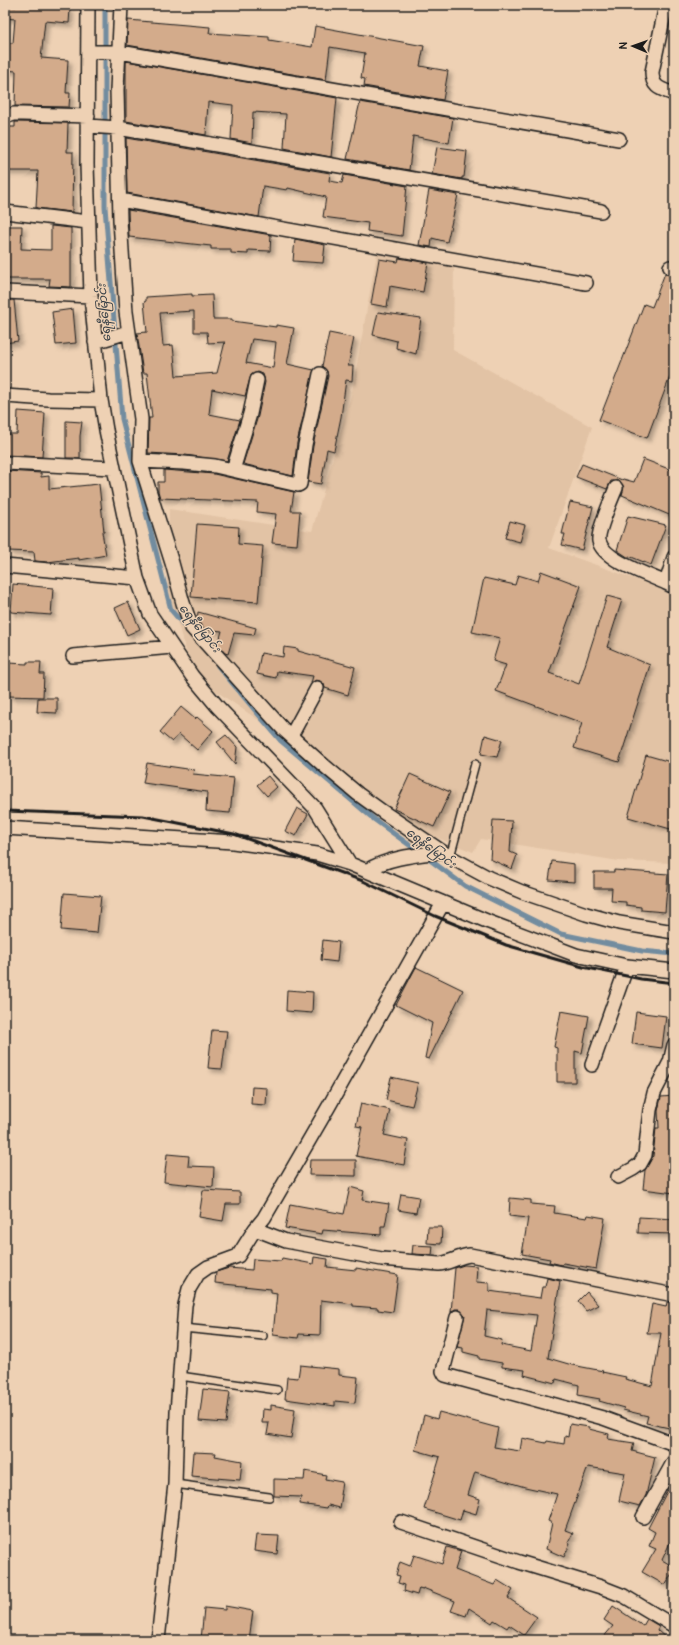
<svg xmlns="http://www.w3.org/2000/svg" width="679" height="1645" font-family="Pangolin,'Noto Sans Myanmar',sans-serif">
<style>
.built{fill:#e2c3a5}
.lines{fill:none;stroke-linecap:round;stroke-linejoin:round}
.stream{stroke:#728c9f;stroke-width:5}
.building{fill:#d3ab8b;stroke:#1c1c1c;fill-rule:evenodd;filter:url(#shadow)}
.lane-casing{stroke:#1c1c1c;stroke-width:10}
.street-casing{stroke:#1c1c1c;stroke-width:16}
.lane{stroke:#eed1b4;stroke-width:7}
.street{stroke:#eed1b4;stroke-width:13}
.rail{stroke:#1c1c1c;stroke-width:3}
.labels{text-anchor:middle;stroke-width:3;stroke-linejoin:round;paint-order:stroke}
.water-label{font-size:12px;font-style:italic;fill:#394148;stroke:#eed1b4}
</style>
<defs>
<filter id="shadow"><feDropShadow dx="3.5" dy="3.5" stdDeviation="2" flood-color="#0004"/></filter>
</defs>
<rect width="100%" height="100%" fill="#eed1b4"/>
<filter id="ink" filterUnits="userSpaceOnUse"><feTurbulence type="fractalNoise" baseFrequency=".025" numOctaves="2"/><feDisplacementMap in="SourceGraphic" scale="8" xChannelSelector="R" yChannelSelector="G"/><feConvolveMatrix kernelMatrix="1 2 1 2 8 2 1 2 1" color-interpolation-filters="sRGB"/></filter>
<g filter="url(#ink)">
<path class="built" d="M416 248 454 261 453 350 592 427 549 548 674 593V863L619 861 481 839 473 852 377 814 292 743 194 676 167 590 169 509 312 531 352 392 377 253Z"/>
<g class="lines">
<path class="stream" d="M105 5V207L122 419 171 610 188 630
M218 666 280 740 375 820 419 852
M426 857 465 886 561 934 642 951 674 954"/>
</g>
<path class="building" d="M16 5 70 9 69 23 45 21 41 58 68 60 66 93H70L69 107 15 106 16 71 5 70V43H13L15 19 5 18V6L16 7Z
M128 20 210 27 209 33 269 37V40L312 47 315 26 424 46 420 66 448 71 443 100 364 86 365 79 361 78 365 53 330 47 326 80 127 45Z
M126 61 337 98 331 157 284 148 286 114 253 112 252 143 231 139 233 105 208 102 206 135 126 121Z
M360 102 453 118 449 143 413 136 409 170 347 159Z
M15 122 68 123 67 152H73L72 212 36 208 38 171H5V127H15Z
M126 138 330 173 329 181 342 183 344 175 407 186 402 236 367 231 368 223 323 217 326 197 288 188 287 190 263 186 259 217 127 193Z
M437 147 467 151 464 177H462V179L432 174Z
M429 190 458 195 447 242 432 238 431 247 419 245Z
M128 210 271 235 270 251 248 250V254L231 253V249H211V246L129 237Z
M5 226H22L21 249 51 250V226L71 228V287L49 286 50 279H5Z
M295 239 325 245 323 263 293 261Z
M399 258 428 263 423 292 390 286 387 307 371 304 379 259 398 262Z
M665 273 674 277V366L647 438 599 420 644 304 652 307Z
M192 294V296L212 295 213 319H232V321L276 327V325L294 328 287 364 314 370 297 443 293 476 243 464 258 416 265 382 263 374 258 372 251 375 245 396 212 389 209 414 240 420 227 461 185 455 148 453 149 418H152L147 373H143L137 333 147 332 144 302 146 301V297ZM194 311V332H207L208 343 225 342 217 373 176 376 173 345 163 346 160 313ZM252 339 276 342 273 368 246 363Z
M5 300H14L18 341 5 343Z
M73 309 76 343 56 345 52 312Z
M378 312 421 318 416 354 396 348 397 341 373 335Z
M329 333 354 338 348 366H353L352 381 346 380 341 417 334 451 327 449 321 484 308 482 313 446 328 376 327 371 322 366Z
M18 411 45 413 42 457 6 455 7 434H17Z
M66 421 82 422 80 436V458H66Z
M643 459 674 471V517L622 495 624 487 619 481H611L607 489 576 477 582 464 622 480 623 479 634 482Z
M164 470 214 474 294 492 291 511H300L297 545 272 543 276 514 257 512 258 502 160 498 158 491V482H164Z
M5 471 41 473V477L49 476V489L99 484 104 532H102L106 555 79 560V558L47 562 35 561 34 552 9 551 6 518Z
M570 502 593 507 582 550 562 545 565 534H562Z
M628 516 666 525 651 565 629 556V558L617 550Z
M510 521 525 525 520 542 505 538Z
M197 524 239 527 238 544 263 546 258 602 191 597Z
M541 571 581 586 549 673 579 684 607 596 622 600 607 647 650 665 619 762 574 748 582 723 496 691 506 665 493 661 500 638 472 632 484 578 515 585 518 575 538 581Z
M13 584 53 588 51 615 11 612Z
M128 602 140 629 127 635 115 608Z
M198 612 256 628 254 635 234 633 228 654 225 653 218 645 222 631 204 629 197 620Z
M284 647 298 649V651L355 667 348 695 325 688 324 684 320 681 316 680 311 683 313 676 277 671 276 678 257 674 261 653 283 657Z
M27 662H41L40 674H44L43 697 8 696V663L27 664Z
M38 698H57V713L37 712Z
M181 707 195 719 197 717 213 731 197 750 179 734 172 742 160 732Z
M226 735 237 747 235 764 217 742Z
M485 735 502 740 497 757 481 754Z
M646 755 674 763V830L628 817Z
M147 763 194 770 193 774 234 778 230 813 206 811 207 792 143 783Z
M410 774 450 792 434 827 394 809Z
M268 776 277 787 267 796 257 785Z
M297 808 308 814 296 836 285 831Z
M493 820 512 821 510 852 517 855 512 869 490 859Z
M552 861 574 864V882L549 880Z
M614 870 668 874 665 912 641 910V907L626 905V902L611 901 612 888H594V872H614Z
M64 893 101 896 97 933 61 930Z
M323 940 339 942 337 962 321 960Z
M416 967 463 990 429 1059 425 1058 432 1023 396 1005Z
M287 990 313 992 312 1013 286 1011Z
M561 1011 589 1016 582 1053 575 1051V1082H557V1048L554 1047Z
M636 1012 666 1016 662 1048 632 1044Z
M212 1030 227 1031 222 1069 208 1068Z
M391 1077 418 1083 412 1106 386 1100Z
M252 1087 267 1088 266 1105 251 1104Z
M674 1096V1193L643 1189 645 1170 653 1156 656 1128H659L658 1111 661 1097Z
M361 1103 390 1110 384 1135 408 1140 404 1165 356 1156 362 1127 356 1126Z
M167 1154 189 1156 188 1166 214 1167 213 1187 164 1182Z
M310 1160H356V1176L309 1175Z
M350 1187 364 1191 362 1200 389 1204 385 1226H381V1235L323 1230 322 1234 285 1228 290 1204 344 1214Z
M203 1190 240 1192V1204H226L223 1221 199 1217Z
M401 1194 419 1197 416 1213 398 1210Z
M510 1198 531 1200V1204L555 1206 554 1213 587 1218 588 1215 605 1218 596 1269 563 1263 562 1265 549 1262 550 1259 522 1254 528 1218 509 1216Z
M639 1217 674 1219V1234L638 1233Z
M428 1227H442L441 1244 427 1243Z
M413 1245 433 1246 432 1255 412 1254Z
M314 1257 328 1259 327 1267 356 1270V1268L398 1275 393 1312 378 1310V1308L353 1306V1304L321 1300 320 1335 299 1334 298 1338 273 1335 277 1293 271 1292V1289L215 1283 216 1272 229 1268 252 1270 253 1259 281 1261 282 1258 313 1264Z
M464 1265 477 1266 476 1282 489 1283V1291L540 1298 542 1287H545L547 1278 560 1281 548 1358 572 1365 603 1371 602 1372 626 1377 625 1379 652 1386 661 1333H647L652 1304 666 1307 667 1302 674 1303V1429L646 1423 648 1416 623 1410 624 1408 599 1401 600 1399 578 1395 579 1385 556 1379 555 1383 524 1375 525 1370 502 1367V1363L479 1359V1356L463 1352V1348L457 1347 465 1315 459 1309H455L451 1312 455 1268ZM487 1310 537 1315 531 1351 501 1345 502 1340 484 1336Z
M587 1292 598 1305 586 1311 578 1301Z
M300 1365 339 1369V1375L358 1377 355 1403 335 1401V1406L285 1399 287 1377 298 1378Z
M203 1389 230 1392 226 1423 199 1421Z
M271 1405 295 1409 291 1438 267 1434 269 1423H262L263 1409 271 1410Z
M439 1412 498 1428 494 1447 520 1451 522 1438 546 1443 547 1441 564 1444 565 1436 568 1437 570 1424 589 1427V1429L609 1434 608 1439 634 1443 632 1451 655 1457 646 1495 640 1506 619 1501 625 1473 588 1467 565 1530 573 1533 568 1543 570 1544 564 1557 546 1549 552 1523 548 1521 557 1494 525 1487 475 1472 468 1495 480 1499 476 1514 463 1510 460 1520 424 1509 440 1457 415 1450 424 1415 437 1419Z
M193 1452 216 1453 215 1456 242 1461 240 1480 191 1476Z
M305 1471 326 1475 325 1479 342 1482 340 1495H342L340 1508 328 1505 327 1508 300 1504 301 1497 274 1496V1479L304 1480Z
M674 1478V1534L662 1560 674 1567V1570L665 1585 642 1572 656 1549 649 1546 655 1532 648 1528Z
M256 1535 279 1536 277 1554 254 1551Z
M447 1547 461 1551 455 1570 494 1585 497 1580 513 1590 508 1598 537 1617 524 1635 509 1625 507 1628 494 1620 492 1623 469 1608 466 1616 451 1611 455 1601 423 1588V1589L419 1588 417 1595 404 1591 405 1585 398 1583 400 1576 396 1575 400 1562 410 1566 414 1555 442 1564Z
M225 1606 253 1611 249 1640H201L204 1608 225 1610Z
M613 1606 643 1626 647 1619 659 1626 657 1630 668 1640H601L613 1626 604 1620Z"/>
<g class="lines">
<g class="lane-casing">
<path id="lane" d="M450 857 475 764
M183 1328 263 1336
M180 1376 277 1390
M175 1484 269 1497"/>
</g>
<g class="street-casing">
<path id="street" d="M88 5 87 164 91 296 101 400 106 430 137 578 150 614 192 676 218 707 315 808 350 864
M121 5 117 90 120 220 126 312 141 419 140 461 172 563 183 603 192 628 283 729 321 763 358 794 383 812 450 857 489 878 522 892 586 914 619 923 674 932
M666 5 652 72C652 88 661 89 674 94
M88 52H120L619 139
M5 117 14 114H22L88 116
M88 126 118 128 601 211
M120 200 586 283
M5 212 88 222
M670 267 674 269
M5 292 91 296
M95 342 128 332
M5 396 48 399 101 400
M140 461 184 463 215 466 298 485 300 484 305 445 320 374
M5 463 113 468
M233 470 250 414 257 380
M616 488C612 498 597 532 599 541 603 560 649 575 666 583
M674 557 666 583 674 587
M5 566 137 578
M73 656 172 647
M291 736 317 688
M5 828 233 842 317 854 350 864 489 922 576 955 627 966 674 971
M366 871C388 857 417 855 442 852
M592 1065 627 966
M618 1177 633 1169 640 1164 645 1155 650 1110 654 1093 670 1062 674 1045
M255 1229 286 1241 382 1259 439 1264C450 1263 459 1256 470 1255L674 1295
M457 1317 443 1371 445 1375 603 1418 674 1444
M643 1517 674 1461
M401 1522 519 1562 601 1587 624 1596 674 1626
M158 1640 175 1484 177 1412 185 1305 189 1289 198 1274 208 1267 238 1256 255 1229 264 1218 329 1106 443 903"/>
</g>
<use href="#lane" class="lane"/>
<use href="#street" class="street"/>
<path class="rail" d="M5 811 143 816 234 834 363 881 435 916 506 945 583 967 641 979 674 983"/>
</g>
</g>
<g class="labels">
<g class="water-label">
<text transform="translate(104 313) rotate(-95)" y="4">ရေနီမြောင်း</text>
<text transform="translate(200 628) rotate(51)" y="4">ရေနီမြောင်း</text>
<text transform="translate(431 848) rotate(37)" y="4">ရေနီမြောင်း</text>
</g>
</g>
<rect width="679" height="1645" fill="none" stroke="#eed1b4" stroke-width="20"/>
<rect x="10" y="10" width="659" height="1625" fill="none" stroke="#1c1c1c" stroke-width="1.5" filter="url(#ink)"/>
<g transform="translate(633 46) rotate(272)" stroke="#eed1b4" stroke-width="3" paint-order="stroke">
<path d="M0-3L7 15L0 10L-7 15Z" fill="#1c1c1c"/>
<text y="-6" font-size="11" font-weight="bold" text-anchor="middle" fill="#1c1c1c">N</text>
</g>
</svg>
